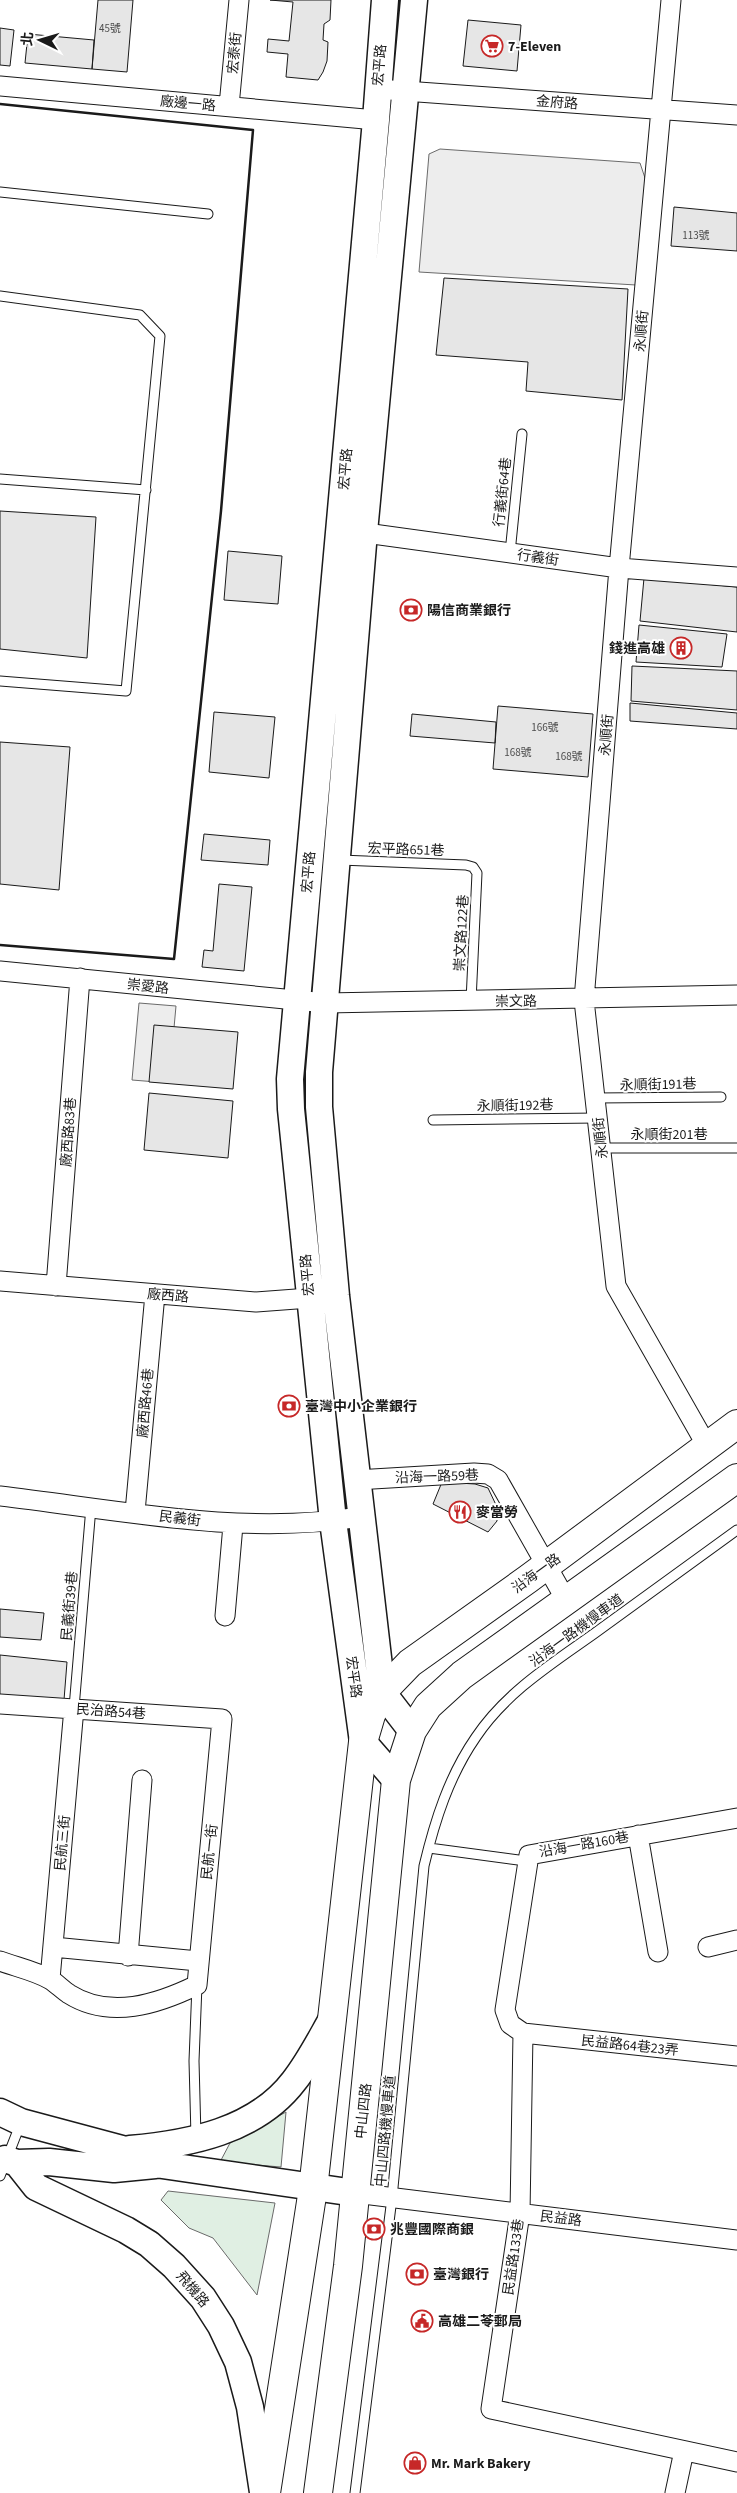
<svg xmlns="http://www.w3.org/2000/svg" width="737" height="2493" font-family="'Source Sans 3','Noto Sans TC',sans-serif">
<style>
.green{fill:#e0efe3;stroke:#6a6a6a}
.parking{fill:#ededed;stroke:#6a6a6a}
.building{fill:#e6e6e6;stroke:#1a1a1a}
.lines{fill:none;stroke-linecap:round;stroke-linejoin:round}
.lane-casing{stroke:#1a1a1a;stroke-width:11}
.street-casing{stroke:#1a1a1a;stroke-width:21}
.secondary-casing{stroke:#1a1a1a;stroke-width:29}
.primary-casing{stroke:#1a1a1a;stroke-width:30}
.lane{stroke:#fff;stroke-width:9}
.street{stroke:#fff;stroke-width:19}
.secondary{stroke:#fff;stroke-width:26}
.primary{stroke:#fff;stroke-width:28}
.wall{stroke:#1a1a1a;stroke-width:2.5}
.labels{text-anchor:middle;stroke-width:4;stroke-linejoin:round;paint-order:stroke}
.number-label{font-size:11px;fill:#4d4d4d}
.poi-label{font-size:14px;font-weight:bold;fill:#1a1a1a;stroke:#fff;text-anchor:start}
.street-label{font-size:14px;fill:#1a1a1a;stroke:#fff}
</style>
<rect width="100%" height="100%" fill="#fff"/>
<path class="green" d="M286 2112 281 2167 220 2162 230 2143Z
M168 2191 275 2203 257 2295 213 2238 189 2228 161 2200Z"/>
<path class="parking" d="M440 149 640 163 647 184 636 285 419 272 429 154Z
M139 1003 176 1006 169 1083 132 1080Z"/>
<path class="building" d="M98 0H133L127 72 92 69Z
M331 0 330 20 324 24 323 40 328 42 327 61 323 72 318 80 286 77 288 54 267 52 268 39 289 41 293 2 270 0Z
M468 20 521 25 517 71 463 66Z
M0 28 14 30 10 66 0 65Z
M28 34 94 40 92 69 25 63Z
M674 207 737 213V251L671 246Z
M444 278 628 289 622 400 526 391 528 362 436 355Z
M0 511 96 517 87 658 0 649Z
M228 551 282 556 278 604 224 600Z
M644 578 737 587V632L640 621Z
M639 625 727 634 722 667 636 662Z
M632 666 737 671V710L631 701Z
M630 703 737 713V729L630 721Z
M498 706 593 714 588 777 493 769Z
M214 712 275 717 269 778 209 772Z
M412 714 496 722 495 743 410 736Z
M0 742 70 747 59 890 0 884Z
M204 834 270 840 268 865 201 860Z
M219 884 252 887 244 971 202 967 204 950 213 951Z
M154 1025 238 1032 233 1089 149 1082Z
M149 1093 233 1101 228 1158 144 1150Z
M442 1482 475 1484 488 1488 497 1507V1521L488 1532 433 1504Z
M0 1609 44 1613 41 1640 0 1637Z
M0 1655 67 1662 64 1700 0 1695Z"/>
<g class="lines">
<g class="lane-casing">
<path id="lane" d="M0 192 208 214
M0 296 140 315 160 336 126 691 0 681
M0 479 146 490
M510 553 522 434
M340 860 466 865 473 867 477 873 471 1001
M595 1098 721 1097
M433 1120 598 1118
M601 1148H737
M74 1708 91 1507
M429 1848 526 1861
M196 2137 194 2061 197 1985
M0 2176 20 2125
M355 2493 392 2198 424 1866C435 1820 449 1776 476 1737 506 1692 553 1663 595 1633 643 1598 690 1564 737 1530"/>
</g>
<g class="street-casing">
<path id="street" d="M671 0 619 568 584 1000 616 1286 707 1446
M0 86 376 120
M377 89 737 115
M229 106 239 0
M351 531 619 568 737 577
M0 971 326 1003 737 995
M0 1281 256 1302 323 1297
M56 1286 80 978
M356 1480 474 1473 488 1474 498 1480 566 1600
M0 1496C119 1510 241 1536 360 1517
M135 1512 155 1294
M225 1616 233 1525
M0 1704 222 1719 197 1985C158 2004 110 2020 69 1994 63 1990 57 1984 51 1980 36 1971 16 1967 0 1961
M737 1818 529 1855 505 2010 510 2024 523 2033 737 2056
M638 1835 658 1952
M53 1947 198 1961
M708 1947 737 1940
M128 1956 142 1780
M50 1979 74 1708
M523 2033 520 2213 491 2409 737 2462
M355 2193 737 2240
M675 2493 684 2451"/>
</g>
<g class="secondary-casing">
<path id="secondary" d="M385 0 376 120 290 1079 291 1109 333 1521 363 1742 396 1780
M412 1731 382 1692 336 1296 319 1107V1072L364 532 414 0
M0 2112 21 2122 122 2149 162 2165 355 2193
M130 2149C189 2144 256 2131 294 2081 309 2062 320 2040 332 2019
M5 2159 17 2163 49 2162 114 2169 155 2165
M17 2163 36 2187 126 2230 149 2244 174 2266 203 2298 221 2326 238 2362 250 2407 263 2492"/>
</g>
<g class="primary-casing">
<path id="primary" d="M266 2493 313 2189 363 1742 371 1715 382 1692 410 1663 528 1579 737 1424
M318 2493 348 2266 396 1780 412 1731 428 1706 462 1675 737 1478"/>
</g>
<use href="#lane" class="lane"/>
<use href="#street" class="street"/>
<use href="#secondary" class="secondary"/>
<use href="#primary" class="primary"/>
<path class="wall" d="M0 104 253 130 221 511 174 959 0 945"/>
</g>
<defs>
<g id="supermarket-ring" transform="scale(1.125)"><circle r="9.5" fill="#fff" stroke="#c62828" stroke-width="1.5"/><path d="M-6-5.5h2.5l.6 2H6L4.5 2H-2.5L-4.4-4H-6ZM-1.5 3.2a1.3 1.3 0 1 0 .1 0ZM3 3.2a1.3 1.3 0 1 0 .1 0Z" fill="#c62828"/></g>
<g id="bank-ring" transform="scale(1.125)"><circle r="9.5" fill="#fff" stroke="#c62828" stroke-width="1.5"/><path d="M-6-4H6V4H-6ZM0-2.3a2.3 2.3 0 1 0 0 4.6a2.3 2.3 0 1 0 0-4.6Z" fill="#c62828"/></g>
<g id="building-ring" transform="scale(1.125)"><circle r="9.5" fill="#fff" stroke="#c62828" stroke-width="1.5"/><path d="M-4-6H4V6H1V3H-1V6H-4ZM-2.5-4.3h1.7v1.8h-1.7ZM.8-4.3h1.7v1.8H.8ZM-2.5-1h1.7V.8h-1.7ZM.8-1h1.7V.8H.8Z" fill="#c62828"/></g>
<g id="restaurant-ring" transform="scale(1.125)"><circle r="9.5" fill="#fff" stroke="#c62828" stroke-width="1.5"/><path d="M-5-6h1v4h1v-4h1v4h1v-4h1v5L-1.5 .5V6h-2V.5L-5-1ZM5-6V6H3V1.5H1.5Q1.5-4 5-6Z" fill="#c62828"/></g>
<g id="civic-ring" transform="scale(1.125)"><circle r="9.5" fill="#fff" stroke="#c62828" stroke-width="1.5"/><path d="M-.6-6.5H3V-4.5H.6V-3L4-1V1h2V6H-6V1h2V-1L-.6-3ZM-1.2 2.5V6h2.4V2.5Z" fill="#c62828"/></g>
<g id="shop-ring" transform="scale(1.125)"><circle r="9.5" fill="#fff" stroke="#c62828" stroke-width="1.5"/><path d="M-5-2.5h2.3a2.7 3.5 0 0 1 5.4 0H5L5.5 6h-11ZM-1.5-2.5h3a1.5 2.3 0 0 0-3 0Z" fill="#c62828"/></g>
</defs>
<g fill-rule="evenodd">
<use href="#supermarket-ring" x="492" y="46"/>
<use href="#bank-ring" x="411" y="610"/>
<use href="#building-ring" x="681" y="648"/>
<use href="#bank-ring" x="289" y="1406"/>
<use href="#restaurant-ring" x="460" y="1512"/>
<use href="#bank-ring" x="374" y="2229"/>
<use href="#bank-ring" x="417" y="2274"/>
<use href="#civic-ring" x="422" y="2321"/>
<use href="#shop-ring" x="415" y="2463"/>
</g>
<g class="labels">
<g class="number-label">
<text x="110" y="32">45號</text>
<text x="696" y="239">113號</text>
<text x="545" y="731">166號</text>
<text x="518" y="756">168號</text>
<text x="569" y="760">168號</text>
</g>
<g class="poi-label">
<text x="508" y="51">7-Eleven</text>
<text x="427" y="615">陽信商業銀行</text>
<text x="665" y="653" text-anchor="end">錢進高雄</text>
<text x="305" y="1411">臺灣中小企業銀行</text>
<text x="476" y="1517">麥當勞</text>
<text x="390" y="2234">兆豐國際商銀</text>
<text x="433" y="2279">臺灣銀行</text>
<text x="438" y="2326">高雄二苓郵局</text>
<text x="431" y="2468">Mr. Mark Bakery</text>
</g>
<g class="street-label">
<text transform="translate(234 53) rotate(-85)" y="5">宏泰街</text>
<text transform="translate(379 65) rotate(-85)" y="5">宏平路</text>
<text transform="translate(557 102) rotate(4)" y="5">金府路</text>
<text transform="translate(188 103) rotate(5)" y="5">廠邊一路</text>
<text transform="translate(641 331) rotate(-85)" y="5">永順街</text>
<text transform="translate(345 469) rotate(-85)" y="5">宏平路</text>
<text transform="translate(502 492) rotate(-84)" y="5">行義街64巷</text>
<text transform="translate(538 557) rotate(8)" y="5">行義街</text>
<text transform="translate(606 735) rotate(-85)" y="5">永順街</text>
<text transform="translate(406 849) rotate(2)" y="5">宏平路651巷</text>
<text transform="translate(308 872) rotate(-85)" y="5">宏平路</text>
<text transform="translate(461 933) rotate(-87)" y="5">崇文路122巷</text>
<text transform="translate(148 986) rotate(6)" y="5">崇愛路</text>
<text transform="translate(516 1001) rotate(-1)" y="5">崇文路</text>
<text transform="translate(658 1084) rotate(-1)" y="5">永順街191巷</text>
<text transform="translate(515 1105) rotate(-1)" y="5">永順街192巷</text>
<text transform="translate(68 1132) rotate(-86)" y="5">廠西路83巷</text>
<text x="669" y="1139">永順街201巷</text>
<text transform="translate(600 1138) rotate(-96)" y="5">永順街</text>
<text transform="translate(307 1275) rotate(-95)" y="5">宏平路</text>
<text transform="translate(168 1295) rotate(5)" y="5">廠西路</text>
<text transform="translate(145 1403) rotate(-85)" y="5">廠西路46巷</text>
<text transform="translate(437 1476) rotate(-2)" y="5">沿海一路59巷</text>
<text transform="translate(180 1518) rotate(7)" y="5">民義街</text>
<text transform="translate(536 1573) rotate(-36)" y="5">沿海一路</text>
<text transform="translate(69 1606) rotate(-85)" y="5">民義街39巷</text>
<text transform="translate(576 1630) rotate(-36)" y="5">沿海一路機慢車道</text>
<text transform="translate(354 1677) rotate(82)" y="5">宏平路</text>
<text transform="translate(111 1711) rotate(4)" y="5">民治路54巷</text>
<text transform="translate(62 1843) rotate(-85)" y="5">民航三街</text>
<text transform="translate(584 1844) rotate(-10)" y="5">沿海一路160巷</text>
<text transform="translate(209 1852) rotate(-84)" y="5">民航一街</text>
<text transform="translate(630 2045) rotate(6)" y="5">民益路64巷23弄</text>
<text transform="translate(363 2111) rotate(-84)" y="5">中山四路</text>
<text transform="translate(385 2131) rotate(-85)" y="5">中山四路機慢車道</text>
<text transform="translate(561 2218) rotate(7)" y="5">民益路</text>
<text transform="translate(513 2257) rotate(-82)" y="5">民益路133巷</text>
<text transform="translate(193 2289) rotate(50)" y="5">飛機路</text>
</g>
</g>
<g transform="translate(40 40) rotate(275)" stroke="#ffffff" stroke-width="4" paint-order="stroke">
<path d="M0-4L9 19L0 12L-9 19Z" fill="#1a1a1a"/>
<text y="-8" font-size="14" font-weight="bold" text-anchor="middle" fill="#1a1a1a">北</text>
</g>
</svg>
